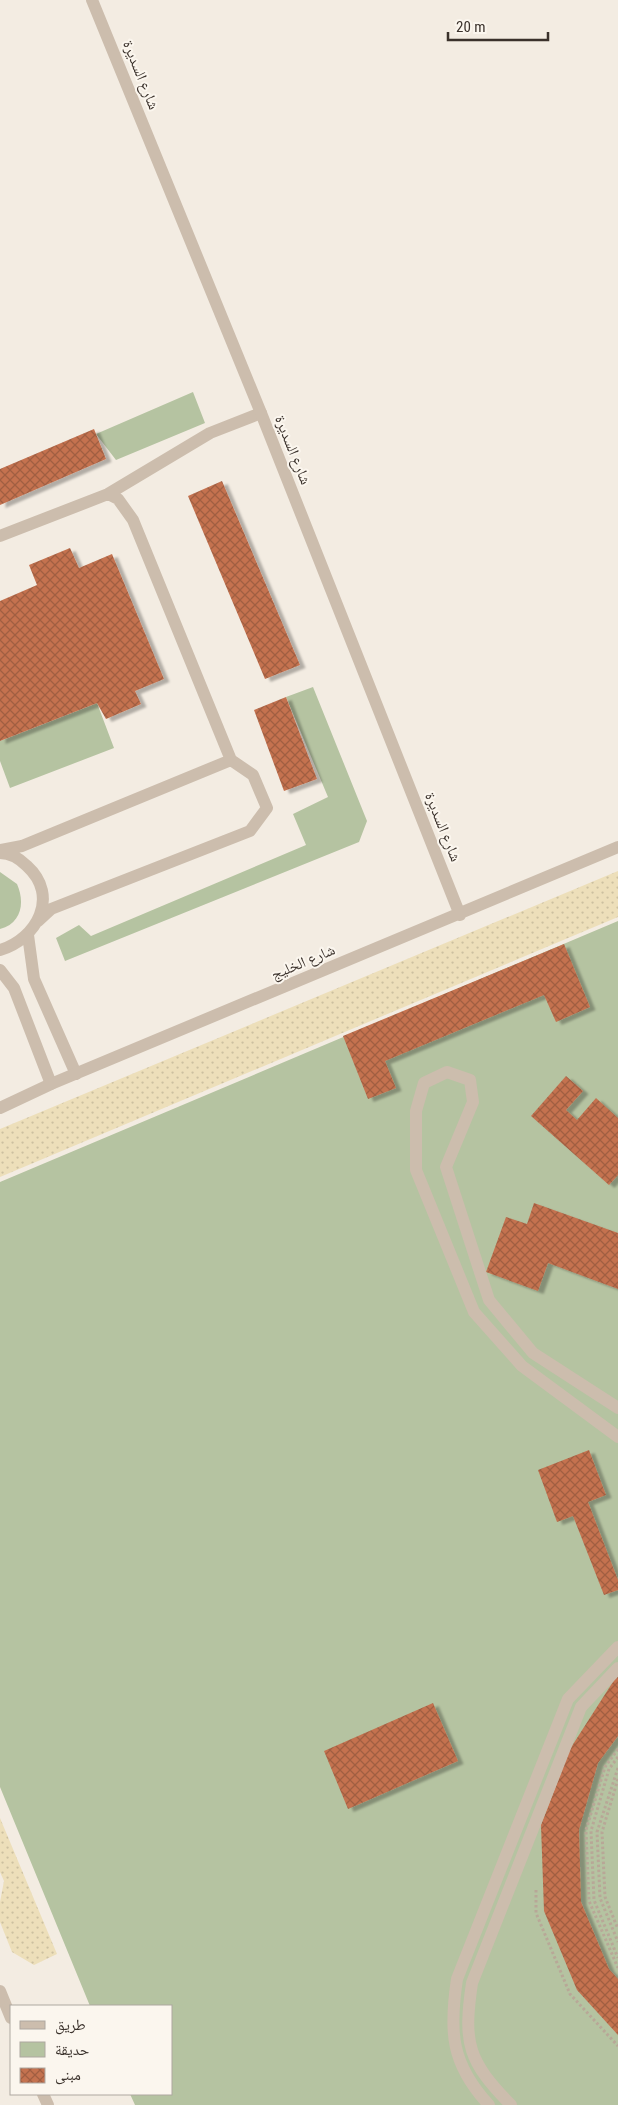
<svg xmlns="http://www.w3.org/2000/svg" width="618" height="2105" font-family="'Roboto Condensed','Noto Naskh Arabic',sans-serif">
<style>
.sand{fill:url(#sand-dots)}
.green{fill:#b5c3a1}
.building{fill:url(#building-cross-hatch);filter:url(#shadow)}
.lines{fill:none;stroke-linecap:round;stroke-linejoin:round}
.path{stroke:#b8a797;stroke-width:3;stroke-dasharray:2.5 2.5;stroke-linecap:butt}
.service{stroke:#ccbdad;stroke-width:12}
.minor{stroke:#ccbdad;stroke-width:12}
.tertiary{stroke:#ccbdad;stroke-width:12}
.labels{text-anchor:middle;stroke-width:4;stroke-linejoin:round;paint-order:stroke}
.street-label{font-size:15px;fill:#3a312b;stroke:#fbf6ee}
</style>
<defs>
<pattern id="sand-dots" width="8" height="8" patternUnits="userSpaceOnUse" patternTransform="scale(1.25)"><rect width="8" height="8" fill="#eddfba"/><path d="M2 2h.1M6 6h.1" fill="none" stroke="#ccc0a0" stroke-width="1.8" stroke-linecap="round"/></pattern>
<pattern id="building-cross-hatch" width="8" height="8" patternUnits="userSpaceOnUse" patternTransform="scale(1.25)"><rect width="8" height="8" fill="#c4724f"/><path d="M0 0l8 8M0 8l8-8" fill="none" stroke="#a05e42"/></pattern>
<filter id="shadow"><feDropShadow dx="5.5" dy="3" stdDeviation="1" flood-color="#0004"/></filter>
</defs>
<rect width="100%" height="100%" fill="#f3ece2"/>
<path class="sand" d="M618 871V917L0 1177V1129Z
M0 1818 57 1954 34 1965 12 1952 0 1922V1902L4 1881 0 1872Z"/>
<path class="green" d="M193 392 205 423 116 460 96 434Z
M313 687 367 821 359 842 65 961 56 938 79 925 91 936 306 845 293 814 328 797 286 697Z
M97 703 114 748 10 788 0 761V741Z
M0 872 17 884C25 902 22 923 0 929Z
M618 921V2105H135L130 2094H171V2006H90L0 1787V1182Z"/>
<path class="building" d="M94 429 106 459 0 505V469Z
M222 481 300 665 265 679 188 496Z
M70 548 79 568 112 554 164 679 135 691 141 704 106 719 97 703 0 741V601L37 585 29 565Z
M286 697 317 779 284 791 254 710Z
M564 944 590 1007 556 1022 544 995 385 1061 396 1088 368 1099 343 1036Z
M566 1076 583 1091 566 1110 577 1120 596 1098 618 1118V1175L609 1185 531 1116Z
M534 1203 618 1233V1289L548 1263 538 1291 486 1272 506 1217 527 1224Z
M589 1450 606 1495 588 1502 618 1580V1590L604 1595 573 1516 557 1522 538 1470Z
M618 1674V1736L598 1763 579 1830 581 1902 609 1969 618 1979V2035L577 1990 544 1911 541 1825 570 1749Z
M433 1703 458 1761 348 1809 324 1751Z"/>
<g class="lines">
<path class="path" d="M618 1749 605 1767 586 1830 589 1901 618 1968
M618 1757 609 1769 591 1831 594 1900 618 1958
M618 1768 597 1832 600 1898 618 1942
M618 1779 602 1832 605 1897 618 1929
M536 1890V1913L570 1994 618 2046"/>
<path class="service" d="M0 536 108 494 210 433 261 413
M0 850 22 846 231 760 133 520 118 499 108 494
M0 853C10 853 20 859 27 866 60 896 37 939 0 950
M38 921 51 909 250 831 267 808 253 775 231 760
M28 935 34 979 76 1074
M0 970 14 988 51 1084
M618 1408 533 1353 489 1300 446 1167 473 1102 470 1080 447 1072 424 1083 416 1111V1170L474 1312 522 1366 618 1437
M489 2105C451 2064 449 2032 457 1979L568 1699 618 1647
M511 2105C468 2061 463 2044 472 1983L581 1707 618 1668"/>
<path class="minor" d="M92 0 261 413 460 915
M0 1108 51 1084 618 847"/>
<path class="tertiary" d="M0 1991 11 2018
M43 2094 48 2105"/>
</g>
<g class="labels">
<g class="street-label">
<text transform="translate(141 75) rotate(68)" y="5">شارع السديرة</text>
<text transform="translate(293 450) rotate(68)" y="5">شارع السديرة</text>
<text transform="translate(443 827) rotate(68)" y="5">شارع السديرة</text>
<text transform="translate(303 962) rotate(-23)" y="5">شارع الخليج</text>
</g>
</g>
<rect x="10" y="2005" width="162" height="90" fill="#fbf6ee" stroke="#aea7a0"/>
<rect x="20" y="2021" width="25" height="8" fill="#ccbdad" stroke="#aea7a0"/>
<text x="55" y="2030" font-size="15" fill="#3a312b">طريق</text>
<rect x="20" y="2042" width="25" height="15" fill="#b5c3a1" stroke="#aea7a0"/>
<text x="55" y="2055" font-size="15" fill="#3a312b">حديقة</text>
<rect x="20" y="2068" width="25" height="15" fill="url(#building-cross-hatch)" stroke="#aea7a0"/>
<text x="55" y="2080" font-size="15" fill="#3a312b">مبنى</text>
<path d="M448 32v8h100v-8" fill="none" stroke="#3a312b" stroke-width="2.5"/>
<text x="456" y="32" font-size="15" fill="#3a312b" stroke="#fbf6ee" stroke-width="4" paint-order="stroke">20 m</text>
</svg>
